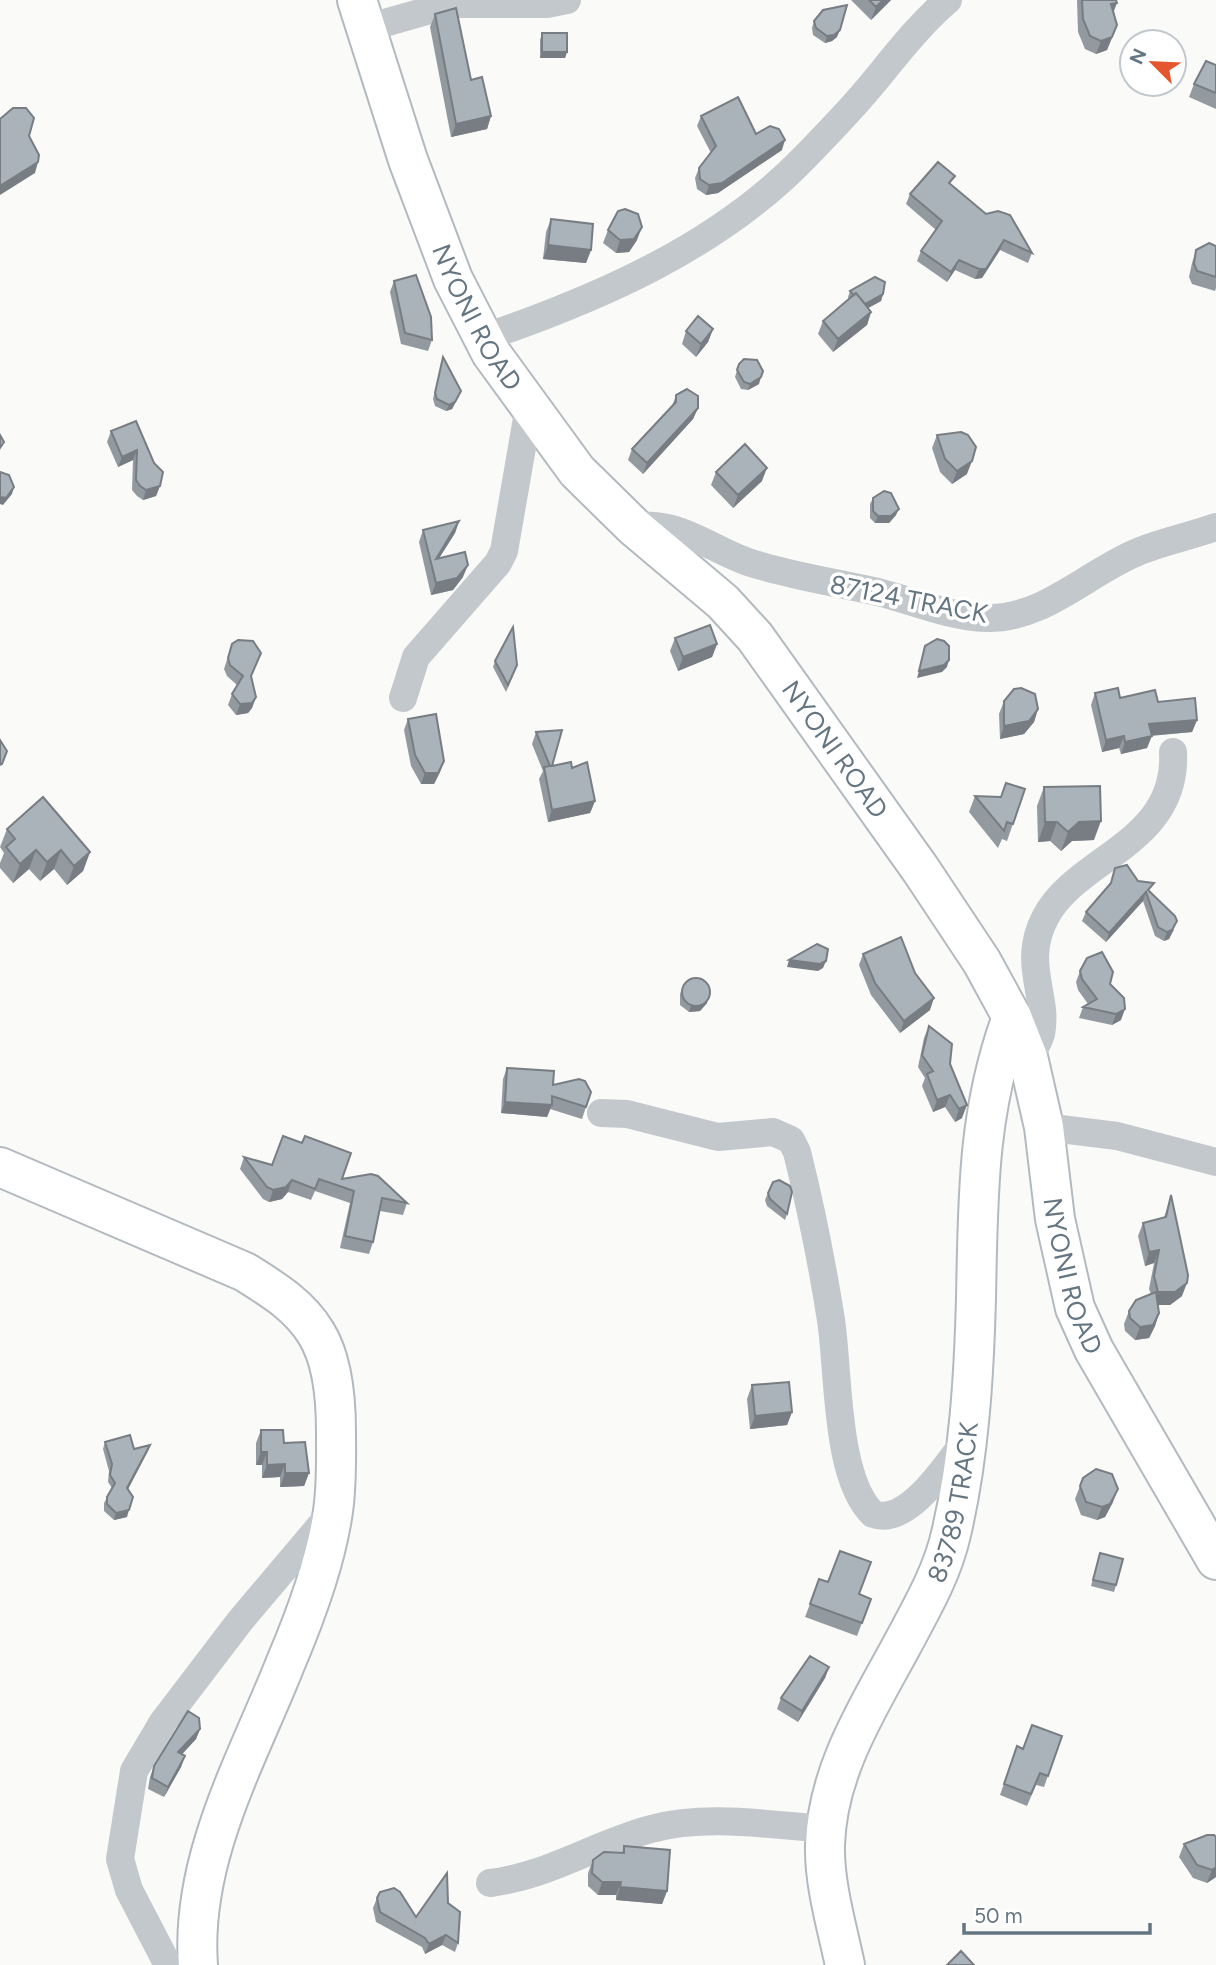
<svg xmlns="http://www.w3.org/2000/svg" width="1216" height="1965" font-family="Figtree,sans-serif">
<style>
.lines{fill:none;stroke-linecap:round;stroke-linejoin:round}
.secondary-casing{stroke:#b3babf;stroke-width:42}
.street{stroke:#c3c8cc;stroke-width:28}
.secondary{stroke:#fff;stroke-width:38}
.wall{fill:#929a9f}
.shaded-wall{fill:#777d82}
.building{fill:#aab3b9;stroke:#777d82;stroke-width:2}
.labels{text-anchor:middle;stroke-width:7;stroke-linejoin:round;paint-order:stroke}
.street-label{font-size:26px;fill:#657683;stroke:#fff}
</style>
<rect width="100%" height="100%" fill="#fafaf8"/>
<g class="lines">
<g class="secondary-casing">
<g id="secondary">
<path id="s1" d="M357 0 408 160 453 279 491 353 577 471 634 527 723 602 755 637 921 870 982 962 1012 1017 1028 1057 1044 1127 1055 1219 1075 1308 1094 1350 1216 1560"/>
<path d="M0 1167 245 1272C272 1289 299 1305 316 1333 333 1360 336 1401 336 1431 336 1458 337 1484 333 1511 326 1561 306 1615 286 1662 248 1758 190 1858 198 1965"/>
<path id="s2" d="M845 1965C837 1927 824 1884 825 1845 827 1771 868 1708 902 1645 921 1609 942 1574 951 1534 969 1458 974 1376 976 1298 978 1199 977 1112 1012 1017"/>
</g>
</g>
<path class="street" d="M367 28 451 4H547L567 0
M483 338C599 298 718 247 805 157 828 133 852 109 873 83 897 54 919 25 948 0
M634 527C676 519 710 549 748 562 791 576 834 582 878 592 913 601 950 617 986 618 1044 620 1089 571 1140 551 1165 541 1191 536 1216 527
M403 698 416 657 498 563 504 551 529 407
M1028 1057C1033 1050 1039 1043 1041 1034 1049 996 1021 964 1045 918 1076 857 1178 844 1173 752
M601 1113 627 1114 718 1137 773 1132 791 1140 797 1152C811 1208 822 1263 831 1320 839 1373 835 1478 873 1514 908 1527 947 1464 966 1440
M1044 1127 1117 1136 1216 1162
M490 1883C548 1876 595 1844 651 1829 707 1814 769 1825 827 1829
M168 1965 129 1890 120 1859 134 1771 163 1722 240 1621 332 1512"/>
<use href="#secondary" class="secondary"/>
</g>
<path class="wall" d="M851 0H891L871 20Z
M1077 0H1116L1113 12 1112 38 1107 50 1096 54 1085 49 1078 32Z
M435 14 491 116 487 129 451 137 430 27Z
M814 21 837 37 832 41 825 43 813 35 812 28Z
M542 33 567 52 565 58H540V40Z
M1216 65V109L1189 97 1194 84Z
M701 116 756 134 782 150 718 193 706 195 697 189 695 178 699 168 711 153 697 126Z
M952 185 1032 253 1028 263 1000 250 982 278 975 279 955 270 947 282 917 261 921 251 936 230 906 204 910 194Z
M551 219 591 250 586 263 543 259 546 232Z
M608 230 637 240 629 252 616 253 603 243Z
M1216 246V288L1215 291 1192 284 1189 277 1192 263 1196 250Z
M394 281 432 340 428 351 401 344 390 292Z
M850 291 883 294 881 301 868 308 871 312 867 325 833 352 818 334 823 321 849 299 848 297Z
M713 329 708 342 696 357 682 344 686 331Z
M443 357 458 398 452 409 446 411 435 406 433 399Z
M739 364 759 384 748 390 741 389 735 377Z
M676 395 698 408 693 419 643 474 628 460 632 449 672 406Z
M136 421 160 486 156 496 143 500 137 496 132 490 133 460 118 467 107 442 111 431Z
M937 435 967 474 952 484 940 472 932 448Z
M716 472 762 481 733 508 711 485Z
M873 498 896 515 889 523H875L870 518V504Z
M459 521 455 533 439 558 463 577 453 590 431 595 419 542 423 530Z
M675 638 717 644 712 657 678 671 670 651Z
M232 644 251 677 256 697 252 708 248 713 236 715 228 705 232 694 237 685 227 676 224 669Z
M495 661 515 671 506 692 493 667Z
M1095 693 1120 698 1158 702 1197 720 1192 732 1151 736 1147 748 1121 754 1119 748 1102 752 1091 705Z
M1004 701 1038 709 1034 722 1024 734 1000 739 999 714Z
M408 719 444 761 440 772 434 784H421L411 766 404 730Z
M536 732 552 766 572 768 595 801 590 813 548 822 539 779 543 771 532 744Z
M1044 787 1094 840 1072 841 1061 851 1050 841 1038 842 1037 806Z
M1025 789 1007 841 1002 839 998 848 969 812 975 796 1000 797Z
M7 829 90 852 83 871 67 885 54 869 40 881 29 869 13 883 0 868V863L4 853 0 847Z
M1115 868 1138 881 1150 893 1174 930 1169 939 1164 941 1155 936 1143 901 1106 942 1082 921 1086 912 1110 885Z
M863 954 930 1010 900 1033 871 995 859 965Z
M1080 971 1110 984 1121 1020 1112 1025 1079 1018 1083 1007 1088 1004 1078 990 1076 982Z
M682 988 707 1003 700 1011 689 1012 680 1005V994Z
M929 1026 950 1064 962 1118 955 1122 945 1107 933 1112 922 1086 925 1078 918 1067 924 1038Z
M507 1068 553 1085 586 1107 582 1119 550 1109 547 1117 501 1113 503 1079Z
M244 1157 272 1165 342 1179 407 1203 403 1215 380 1211 373 1242 369 1254 340 1248 350 1203 315 1191 311 1200 288 1192 282 1199 269 1202 263 1199 240 1169Z
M768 1193 787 1214 785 1220 767 1206 765 1200Z
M1171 1195 1182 1296 1170 1305H1158L1159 1313 1155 1326 1149 1338 1135 1340 1125 1331 1124 1324 1129 1311 1151 1294 1149 1289 1154 1263 1145 1266 1138 1236 1143 1223 1164 1218Z
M752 1385 792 1412 787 1425 750 1429 747 1399Z
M261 1430 284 1443 309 1473 304 1486 280 1487V1477L262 1478V1465H256V1443Z
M105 1442 134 1449 150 1445 128 1489 127 1517 114 1520 104 1511V1503L112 1488 108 1482 109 1471 103 1449Z
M1083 1478 1113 1502 1105 1517 1097 1520 1081 1515 1075 1499Z
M1100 1553 1116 1585 1114 1592 1091 1586Z
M859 1594 871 1599 857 1636 805 1617 810 1604Z
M829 1667 825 1678 798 1722 777 1709 781 1698Z
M200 1729 196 1739 182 1754 185 1756 181 1767 164 1797 148 1789 150 1777 154 1766Z
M1062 1736 1044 1787 1036 1785 1027 1806 1000 1795 1017 1746 1023 1749Z
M1216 1837V1877L1207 1883 1193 1878 1179 1857 1184 1844Z
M624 1846 667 1891 662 1904 616 1900V1895H598L588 1886V1873L593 1860 622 1853Z
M377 1898 416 1917 448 1903 458 1943 455 1952 442 1945 425 1954 422 1947 376 1922 373 1908Z"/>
<path class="shaded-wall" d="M883 0H891L871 20 876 7Z
M1117 3 1112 16 1111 4Z
M1117 25 1107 50 1096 54 1101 41Z
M840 30 837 37 832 41 825 43 827 36Z
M542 52H567L565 58H540Z
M491 116 487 129 451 137 456 124Z
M785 140 782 150 718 193 706 195 709 185Z
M38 162 35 173 0 195V186Z
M642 227 637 240 629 252 616 253 620 240Z
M1004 240 1000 250 982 278 975 279 979 269Z
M548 245 591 250 586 263 543 259Z
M959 260 955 270 947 282 951 272Z
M883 294 881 301 861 312 863 305Z
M871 312 867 325 833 352 838 339Z
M713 329 708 342 696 357 701 344Z
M761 377 759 384 748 390 750 384Z
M461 391 452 409 446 411 449 405Z
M698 408 693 419 643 474 647 463Z
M137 450 133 460 118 467 122 457Z
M972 461 967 474 952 484 957 471Z
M767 468 762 481 733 508 738 495Z
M160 486 156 496 143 500 146 490Z
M14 487 12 494 3 505 0 504V497Z
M899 509 896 515 889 523H875L878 516Z
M459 521 455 533 431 571 436 559Z
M468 565 463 577 453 590 431 595 436 583Z
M717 644 712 657 678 671 683 657Z
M949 660 947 667 942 672 917 678 919 671Z
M256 697 252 708 248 713 236 715 240 704Z
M1038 709 1034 722 1024 734 1000 739 1004 726Z
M1197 720 1192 732 1144 736 1149 724Z
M1124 736 1119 748 1102 752 1106 740Z
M1152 736 1147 748 1121 754 1125 742Z
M444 761 440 772 434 784H421L425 773Z
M595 801 590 813 548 822 552 810Z
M1101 821 1094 840 1072 841 1061 851 1068 832 1079 822Z
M1045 822H1057L1050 841 1038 842Z
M36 850 29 869 13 883 20 864Z
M61 850 54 869 40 881 47 862Z
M90 852 83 871 67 885 74 866Z
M1146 892 1143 901 1106 942 1109 933Z
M1177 921 1169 939 1164 941 1167 932Z
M789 960 826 961 823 968 818 971 787 967Z
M709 996 707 1003 700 1011 689 1012 691 1006Z
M934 998 930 1010 900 1033 904 1021Z
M1125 1009 1121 1020 1112 1025 1116 1014Z
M950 1095 945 1107 933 1112 937 1100Z
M505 1102 552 1105 547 1117 501 1113Z
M967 1105 962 1118 955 1122 959 1109Z
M292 1180 288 1192 282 1199 269 1202 273 1190Z
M1159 1250 1154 1263 1145 1266 1149 1252Z
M1187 1283 1182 1296 1170 1305H1153L1158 1292Z
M1159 1313 1155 1326 1149 1338 1135 1340 1140 1327Z
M792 1412 787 1425 750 1429 755 1416Z
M150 1445 148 1451 125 1495 127 1488Z
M261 1452H267L262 1465H256Z
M285 1464 280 1477 262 1478 267 1465Z
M285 1473H309L304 1486 280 1487Z
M1118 1489 1113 1502 1105 1517 1097 1520 1102 1507Z
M129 1510 127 1517 114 1520 116 1513Z
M829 1667 825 1678 798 1722 802 1711Z
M200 1729 196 1739 174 1763 178 1752Z
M185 1756 181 1767 164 1797 168 1787Z
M1216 1867V1877L1207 1883 1212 1870Z
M602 1882H621L616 1895H598Z
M620 1887 667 1891 662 1904 616 1900Z
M446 1935 442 1945 425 1954 429 1944Z"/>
<path class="building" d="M869 0H883L876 7Z
M1082 0H1116L1117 3 1111 4 1117 25 1112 37 1101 41 1090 36 1083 19Z
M847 5 840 30 834 35 827 36 816 28 814 21 823 10Z
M456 8 471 80 482 77 491 116 456 124 435 14Z
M542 33H567V52H542Z
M1206 61 1216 65V93L1194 84Z
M738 97 756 134 770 126 779 129 785 140 722 183 709 185 700 179 699 168 716 146 701 116Z
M13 108H26L34 118 29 136 39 155 38 162 0 186V119Z
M938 162 955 176 949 183 986 214 998 211 1010 215 1032 253 1004 240 986 269H979L959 260 951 272 921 251 942 221 910 194Z
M625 209 638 214 642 227 634 239 620 240 608 230 618 211Z
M551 219 593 224 591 250 548 245Z
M1209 243 1216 246V277L1197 271 1194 264 1196 250Z
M416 275 431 317 432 340 405 333 394 281Z
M875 277 885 282 883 294 865 304 856 293 854 295 850 291Z
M856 293 871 312 838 339 823 321Z
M698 316 713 329 701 344 686 331Z
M443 357 461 391 455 402 449 405 437 399 435 393Z
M744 359 757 360 763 371 761 377 750 384 744 382 737 370 739 364Z
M687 389 698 396V408L647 463 632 449 676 402V395Z
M136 421 154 463 163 472 160 486 146 490 140 486 136 480 137 450 122 457 111 431Z
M961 432 968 435 976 447 972 461 957 471 945 459 937 435Z
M0 435 4 442 0 448Z
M745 444 767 468 738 495 716 472Z
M0 472 9 475 14 487 6 498 0 497Z
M884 491 891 493 899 509 891 516H878L873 511V498Z
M459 521 436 559 465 552 468 565 457 578 436 583 423 530Z
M710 625 717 644 683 657 675 638Z
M513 627 517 665 508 685 495 661Z
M937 639 944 641 949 646V660L944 665 919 671 925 646Z
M238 640 253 641 261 653 251 676 256 697 252 703 240 704 232 694 243 676 230 665 228 658 232 644Z
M1021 688 1035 694 1038 709 1029 721 1004 726V701L1014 689Z
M1118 688 1120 698 1155 690 1158 702 1195 698 1197 720 1149 724 1152 736 1125 742 1124 736 1106 740 1095 693Z
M436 714 444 761 438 773H425L415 755 408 719Z
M562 730 552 766 571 762 572 768 587 762 595 801 552 810 544 767 550 766 536 732Z
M0 740 7 751 2 764 0 765Z
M1006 783 1025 789 1013 824 1007 822 1004 831 975 796 1001 797Z
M1100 786 1101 821 1079 822 1068 832 1057 822H1045L1044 787Z
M43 797 90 852 74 866 61 850 47 862 36 850 20 864 6 847 15 839 7 829Z
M1127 865 1138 881 1154 883 1148 890 1175 916 1177 921 1172 930 1167 932 1158 927 1146 892 1109 933 1086 912 1111 883 1115 868Z
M901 937 915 973 934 998 904 1021 875 983 863 954Z
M817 944 828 949 826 961 820 964 789 960Z
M1102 952 1113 972 1110 984 1124 998 1125 1009 1116 1014 1083 1007 1097 999 1082 979 1080 971 1087 958Z
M682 992a14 14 0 1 1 28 0a14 14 0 1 1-28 0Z
M929 1026 952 1044 950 1064 967 1105 959 1109 950 1095 937 1100 927 1074 933 1071 922 1055Z
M507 1068 554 1071 553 1085 579 1079 585 1081 591 1092 586 1107 552 1096V1105L505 1102Z
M283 1136 302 1143 305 1136 351 1153 342 1179 371 1174 378 1176 407 1203 382 1198 373 1242 345 1236 354 1191 319 1179 315 1189 292 1180 286 1187 273 1190 267 1187 244 1157 272 1165Z
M779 1180 790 1186 792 1192 787 1214 770 1199 768 1193 773 1182Z
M1171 1195 1188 1275 1187 1283 1175 1292H1158L1154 1276 1159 1250 1149 1252 1143 1223 1166 1217Z
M1156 1292 1159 1313 1153 1325 1140 1327 1130 1318 1129 1311 1136 1300Z
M789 1382 792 1412 755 1416 752 1385Z
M261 1430H283L284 1443 305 1442 309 1473H285V1464L267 1465V1452H261Z
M130 1435 134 1449 150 1445 127 1488 133 1497 129 1510 116 1513 107 1504V1497L115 1483 110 1475 112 1464 105 1442Z
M1096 1469 1112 1474 1118 1489 1110 1504 1102 1507 1086 1502 1080 1486 1083 1478Z
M840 1551 871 1562 859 1594 871 1599 862 1623 810 1604 819 1579 828 1582Z
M1100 1553 1123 1559 1116 1585 1093 1580Z
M810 1656 829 1667 802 1711 781 1698Z
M188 1711 199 1718 200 1729 178 1752 185 1756 168 1787 152 1778 154 1766Z
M1032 1725 1062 1736 1048 1776 1040 1773 1031 1794 1004 1784 1017 1746 1023 1749Z
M1207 1835H1214L1216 1837V1867L1212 1870 1197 1865 1184 1844Z
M624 1846 670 1850 667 1891 620 1887 621 1882H602L592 1873 593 1860 604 1852 624 1853Z
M447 1873 448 1903 460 1912 458 1943 446 1935 429 1944 425 1938 380 1912 377 1898 380 1892 394 1888 400 1892 416 1917Z
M961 1951 974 1965H947Z"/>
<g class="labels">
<g class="street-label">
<text dy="9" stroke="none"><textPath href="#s1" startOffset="340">NYONI ROAD</textPath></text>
<text transform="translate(909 599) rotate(11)" y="9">87124 TRACK</text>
<text dy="9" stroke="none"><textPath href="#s1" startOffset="906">NYONI ROAD</textPath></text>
<text dy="9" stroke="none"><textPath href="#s1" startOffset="1494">NYONI ROAD</textPath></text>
<text dy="9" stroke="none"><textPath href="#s2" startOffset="492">83789 TRACK</textPath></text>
</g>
</g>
<g transform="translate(1153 63) rotate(294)"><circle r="33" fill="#ffffff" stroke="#c1c8cd" stroke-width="2"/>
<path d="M0-5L12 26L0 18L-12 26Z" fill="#e4572e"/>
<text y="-10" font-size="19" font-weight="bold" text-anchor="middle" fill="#657683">N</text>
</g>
<path d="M964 1923v10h186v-10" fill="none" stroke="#657683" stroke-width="3.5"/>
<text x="974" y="1923" font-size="21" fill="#657683" stroke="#ffffff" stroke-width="5" paint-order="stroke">50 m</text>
</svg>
